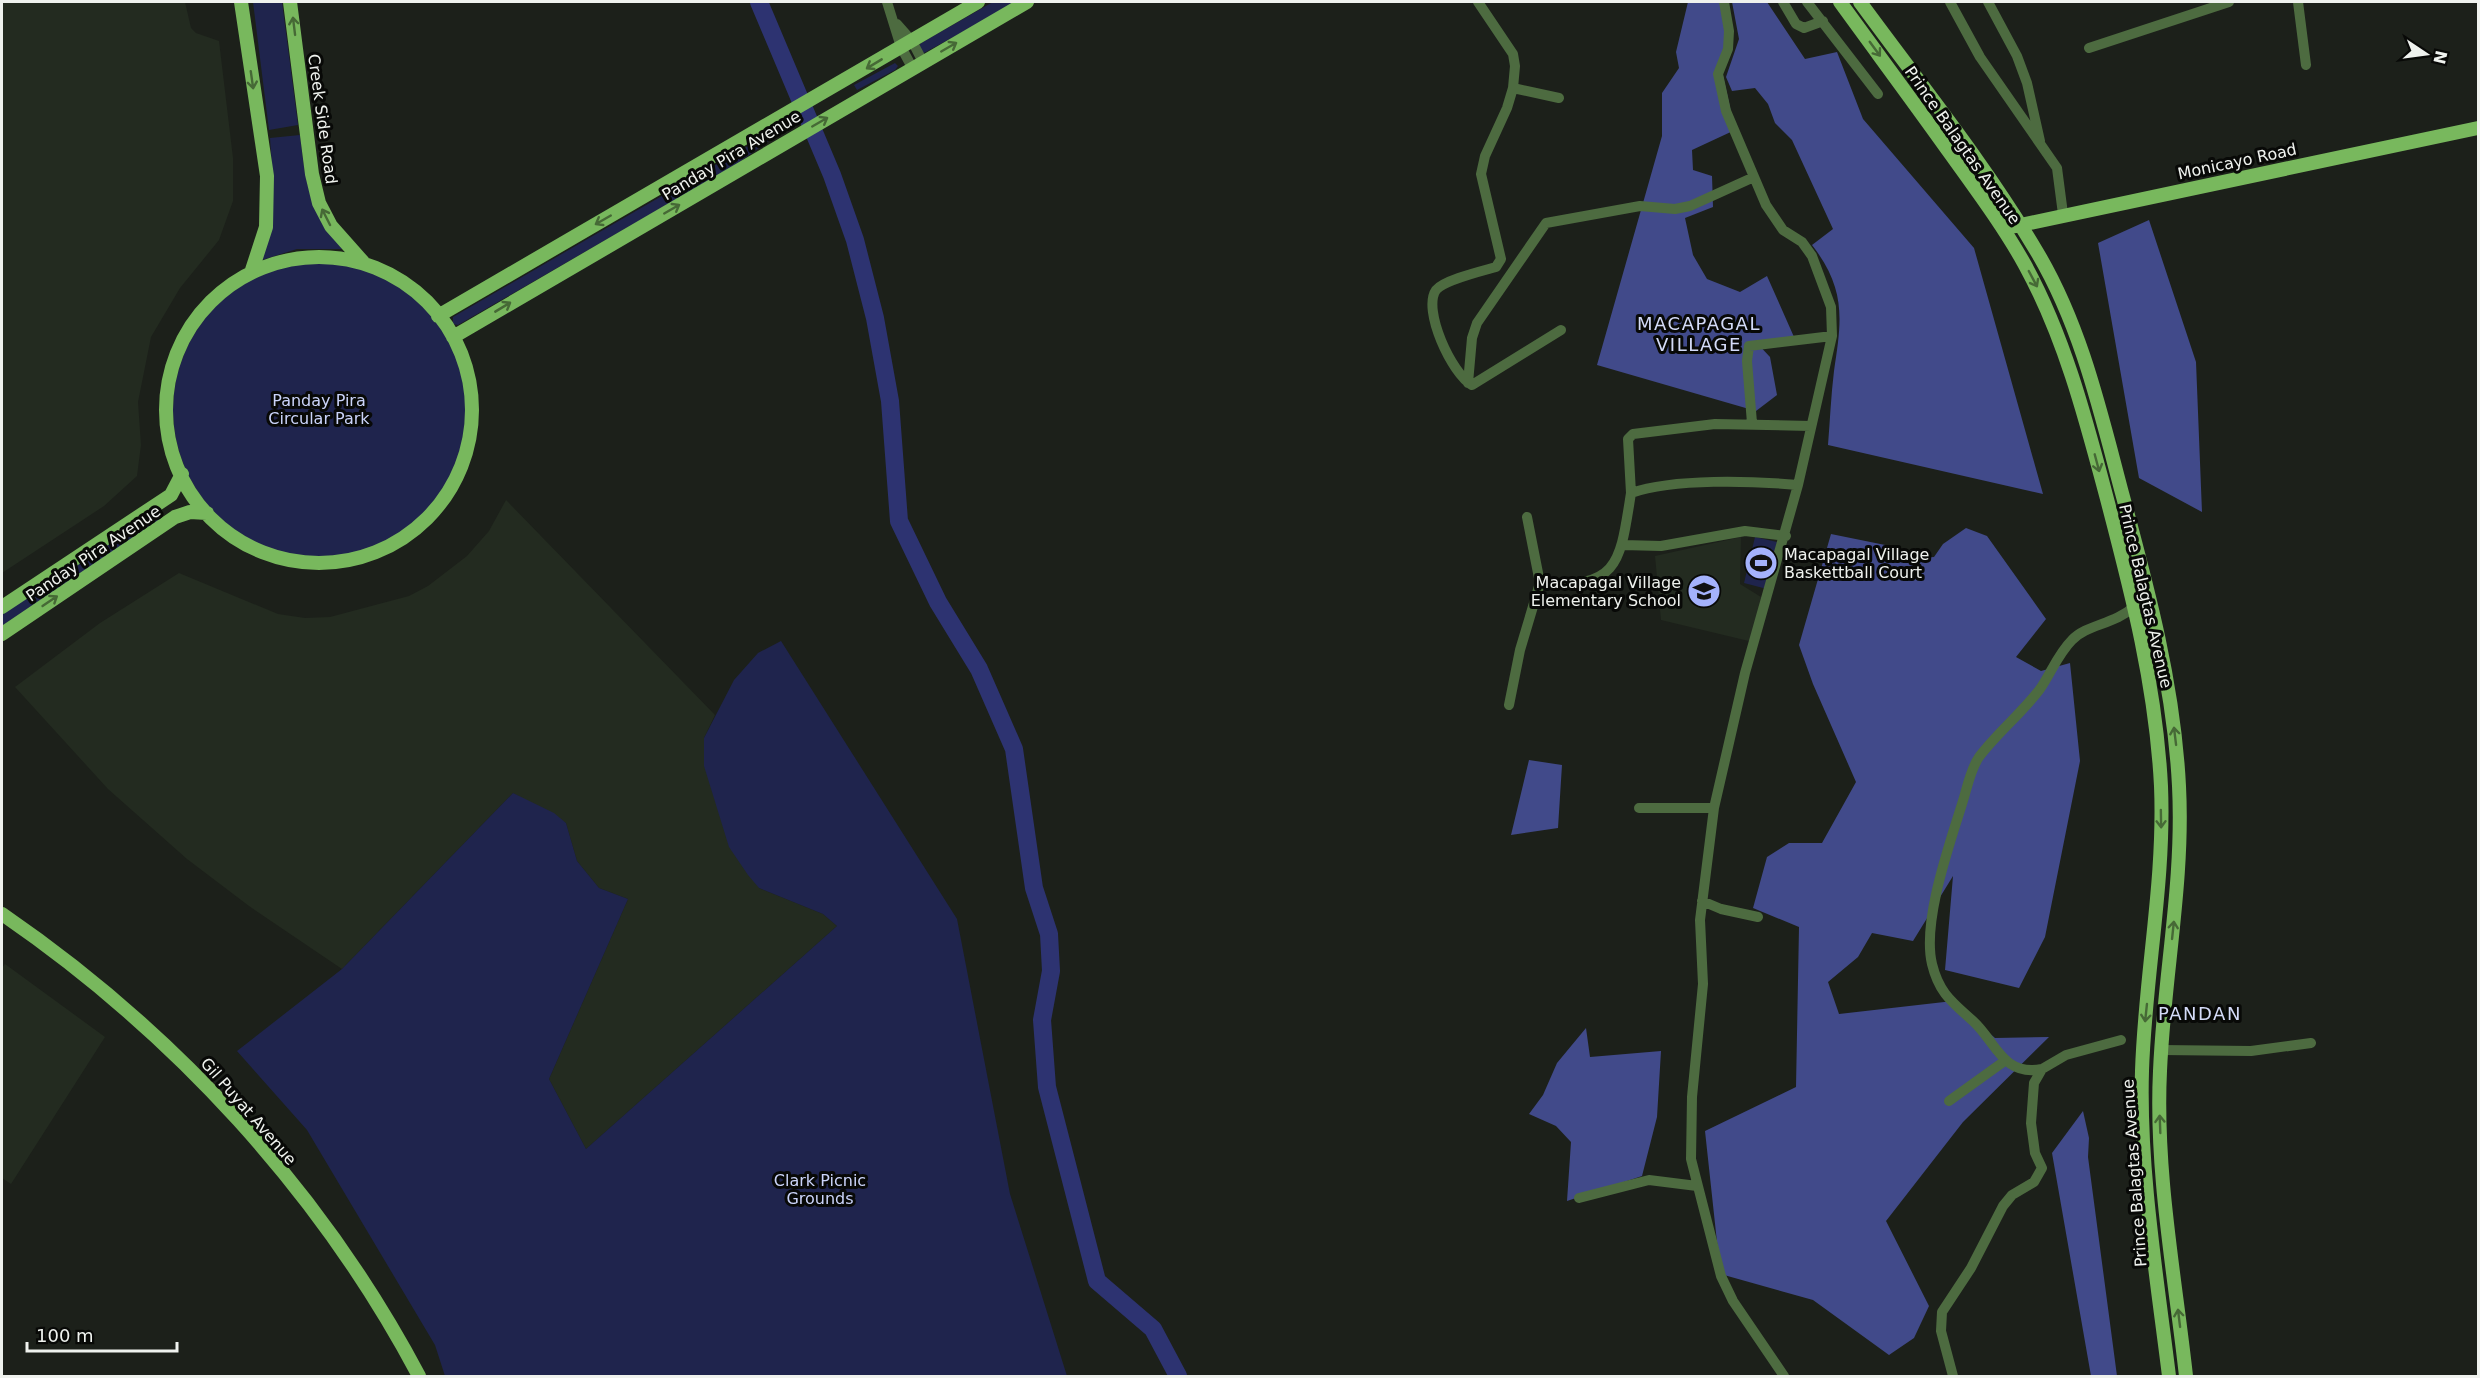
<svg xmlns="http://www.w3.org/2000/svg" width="2480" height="1378" font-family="'DejaVu Sans',sans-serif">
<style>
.built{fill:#232b20}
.green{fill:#1f244d}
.forest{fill:#414a8a}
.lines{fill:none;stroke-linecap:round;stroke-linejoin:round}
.river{stroke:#2d3371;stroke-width:18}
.minor{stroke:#4d6b40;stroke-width:10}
.major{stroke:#78b85d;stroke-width:14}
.oneway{stroke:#466936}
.labels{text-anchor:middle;stroke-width:6;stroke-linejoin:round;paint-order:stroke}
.street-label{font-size:16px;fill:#eff2ee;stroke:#080907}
.park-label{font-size:16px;fill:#cbd4fa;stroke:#080907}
.poi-label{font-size:16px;fill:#eff2ee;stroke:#080907;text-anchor:start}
.neighbourhood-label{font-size:18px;letter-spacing:1.5px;fill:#d4dbf8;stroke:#080907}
</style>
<rect width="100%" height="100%" fill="#1c201a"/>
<path class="built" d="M2 2H185L191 28 196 33 219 41 233 158V201L219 240 180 288 151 337 138 402 141 445 137 476 104 506 2 573Z
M506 500 715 715 704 738 759 888 823 914 837 926 586 1149 549 1079 628 899 599 888 577 861 566 823 513 793 342 969 249 906 187 859 108 789 15 687 100 623 179 573 278 614 305 618 330 617 409 596 428 586 467 556 489 531Z
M1741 537 1740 584 1761 597 1753 642 1661 620 1655 556Z
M5 964 105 1037 11 1184 2 1178V968Z"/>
<path class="green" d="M253 2H282L298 125 269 130Z
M993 2H1018L922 54 919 46 921 43Z
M895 63 898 66 895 70 857 90 854 85Z
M774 131 777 135 734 166 458 325 453 324V317Z
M300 135C306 186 309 209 343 249H297L259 261C278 218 273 184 270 138Z
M173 410a147 147 0 1 1 294 0a147 147 0 1 1-294 0Z
M156 511 161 519 2 626V613Z
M1755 537 1777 542 1767 589 1744 583Z
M781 641 957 919 1010 1194 1067 1376H445L435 1345 307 1130 237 1051 342 969 513 793 554 813 566 823 577 861 599 888 628 899 549 1079 586 1149 837 926 823 914 759 888 748 875 729 847 704 766V738L734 680 758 653Z"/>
<path class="forest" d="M1688 2H1722L1729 36 1722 71 1735 130 1692 150 1693 170 1712 176 1713 207 1685 218 1693 255 1707 279 1740 292 1767 276 1794 337 1755 341 1770 357 1777 395 1756 411 1597 365 1662 136V93L1679 68 1676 52Z
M1732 2H1767L1805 59 1837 52 1863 119 1974 248 2043 494 1828 445C1830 420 1831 395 1834 371 1842 319 1846 289 1812 245L1833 229 1792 140 1775 123 1768 104 1755 88 1732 91 1726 77 1739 39Z
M2149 220 2196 362 2202 512 2139 478 2098 243Z
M1966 528 1987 536 2046 619 2016 657 2041 671 2070 663 2080 761 2045 937 2019 988 1945 970 1953 876 1913 941 1872 933 1858 957 1828 982 1839 1014 1953 1001 1995 1038 2049 1037 1963 1122 1886 1221 1929 1306 1914 1338 1889 1355 1813 1300 1724 1275 1717 1242 1705 1131 1796 1087 1799 927 1753 908 1767 857 1789 843H1822L1856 782 1813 684 1799 645 1831 534 1895 547 1921 558 1934 557 1943 544Z
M1529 760 1562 765 1558 828 1511 835Z
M1586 1028 1590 1057 1661 1051 1657 1117 1642 1176 1567 1201 1571 1142 1556 1126 1529 1114 1543 1095 1557 1063Z
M2083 1111 2089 1138 2088 1157 2117 1376H2091L2052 1153Z"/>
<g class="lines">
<path class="river" d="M759 2 832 175 855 240 875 318 890 401 899 521 938 602 979 669 1014 749 1034 888 1049 934 1051 971 1042 1020 1047 1087 1097 1281 1153 1329 1178 1376"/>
<path class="minor" d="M887 2 901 47 913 69
M1478 2 1513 54 1515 66 1513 88 1507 108 1485 156 1481 174 1501 259 1496 267C1482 271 1444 280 1436 290 1422 310 1452 374 1472 385L1561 330
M1724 2 1729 31 1728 49 1718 74 1726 111 1766 205 1783 230 1802 242 1812 256 1831 307 1832 336 1798 485 1745 673 1714 808 1700 920 1703 984 1692 1097 1691 1159 1721 1276 1733 1301 1784 1376
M1783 2 1796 24 1804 28 1823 21
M1807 2 1878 94
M1950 2 1980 57 2057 168 2063 214
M1988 2 2017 56 2027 83 2040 141
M2298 2 2306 65
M897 24 912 41 923 62
M2089 48 2229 2
M1513 88 1559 98
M1468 383 1472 338 1477 323 1546 223 1640 206 1675 209 1690 206 1754 177
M1752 423 1747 361 1749 346 1832 336
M1631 493 1628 439 1633 434 1715 424 1811 426
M1623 545 1661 546 1745 531 1786 536
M1540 583C1620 589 1620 562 1631 493 1675 478 1752 481 1798 485
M1509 705 1520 650 1540 583 1527 517
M1639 808H1714
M1702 901 1721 909 1758 917
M2161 1050 2251 1051 2311 1043
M2042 1069C2003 1077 1996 1042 1973 1021 1952 1002 1939 993 1932 964 1922 922 1949 846 1962 804 1967 789 1970 770 1979 757 1997 733 2022 713 2040 689 2051 673 2058 654 2072 640 2087 624 2114 625 2135 606
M1949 1101 2006 1060
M1579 1198 1649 1180 1697 1186
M1953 1376 1941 1331 1942 1312 1971 1268 2003 1206 2012 1195 2034 1182 2042 1168 2035 1153 2031 1123 2034 1083 2042 1069 2066 1055 2121 1040"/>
<path class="major" d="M241 2 267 176 266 227 252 270
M290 2 312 174 319 203 331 226 363 262
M1840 2C1877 53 1915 104 1952 156 1977 191 2004 227 2025 265 2065 338 2086 420 2107 499 2132 594 2156 687 2161 786 2165 882 2145 975 2142 1071 2139 1170 2157 1278 2169 1376
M1860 2C1920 84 1985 164 2037 252 2081 326 2100 410 2122 493 2148 589 2174 686 2179 786 2184 882 2164 975 2160 1071 2155 1172 2175 1276 2186 1376
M2011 227 2478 128
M166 410a153 153 0 1 1 306 0a153 153 0 1 1-306 0Z
M438 316 978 2
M453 337 1027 2
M2 607 171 495 182 474
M2 634 175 517 190 512 207 513
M2 914C174 1032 321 1191 419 1376"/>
</g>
<defs><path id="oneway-shaft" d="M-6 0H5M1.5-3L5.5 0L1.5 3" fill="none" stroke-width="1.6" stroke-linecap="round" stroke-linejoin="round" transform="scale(1.5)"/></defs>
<g class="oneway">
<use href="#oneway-shaft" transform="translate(294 26) rotate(-97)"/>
<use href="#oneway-shaft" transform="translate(949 47) rotate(-30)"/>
<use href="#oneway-shaft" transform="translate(1875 49) rotate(54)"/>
<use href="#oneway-shaft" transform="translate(874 64) rotate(149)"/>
<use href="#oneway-shaft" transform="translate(252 80) rotate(82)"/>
<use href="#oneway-shaft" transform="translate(820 122) rotate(-30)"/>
<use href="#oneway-shaft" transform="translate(672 209) rotate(-30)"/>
<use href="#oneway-shaft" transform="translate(326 217) rotate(-117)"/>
<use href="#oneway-shaft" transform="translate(603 220) rotate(150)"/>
<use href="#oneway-shaft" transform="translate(2033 279) rotate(62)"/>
<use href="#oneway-shaft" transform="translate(503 307) rotate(-31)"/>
<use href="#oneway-shaft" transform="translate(2097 463) rotate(75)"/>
<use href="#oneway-shaft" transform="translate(50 601) rotate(-34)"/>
<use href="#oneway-shaft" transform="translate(2175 736) rotate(-97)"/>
<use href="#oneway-shaft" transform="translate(2161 819) rotate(89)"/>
<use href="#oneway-shaft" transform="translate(2173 930) rotate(-84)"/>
<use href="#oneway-shaft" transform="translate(2146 1013) rotate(96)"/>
<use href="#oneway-shaft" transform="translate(2160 1124) rotate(-92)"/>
<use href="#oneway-shaft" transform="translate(2179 1318) rotate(-97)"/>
</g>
<defs>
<g id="stadium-disc" transform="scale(1.725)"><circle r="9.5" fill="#a4b2fc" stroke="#080907"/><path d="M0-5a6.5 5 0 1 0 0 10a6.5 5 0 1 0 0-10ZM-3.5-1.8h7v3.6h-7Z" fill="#111"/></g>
<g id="school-disc" transform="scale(1.725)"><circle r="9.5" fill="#a4b2fc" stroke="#080907"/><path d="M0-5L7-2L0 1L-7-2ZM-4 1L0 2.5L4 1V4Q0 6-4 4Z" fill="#111"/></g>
</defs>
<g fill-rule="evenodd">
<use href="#stadium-disc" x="1761" y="563"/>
<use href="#school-disc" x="1704" y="591"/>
</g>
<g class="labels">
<g class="street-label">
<text transform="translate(323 119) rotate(82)" y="6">Creek Side Road</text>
<text transform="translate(1963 145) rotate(55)" y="6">Prince Balagtas Avenue</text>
<text transform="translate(731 155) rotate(-31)" y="6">Panday Pira Avenue</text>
<text transform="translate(2237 161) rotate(-12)" y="6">Monicayo Road</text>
<text transform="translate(93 553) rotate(-34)" y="6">Panday Pira Avenue</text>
<text transform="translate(2146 596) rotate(77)" y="6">Prince Balagtas Avenue</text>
<text transform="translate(249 1111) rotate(49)" y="6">Gil Puyat Avenue</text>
<text transform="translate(2134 1173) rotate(-94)" y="6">Prince Balagtas Avenue</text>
</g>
<g class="park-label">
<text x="319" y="406">Panday Pira<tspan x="319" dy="18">Circular Park</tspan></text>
<text x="820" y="1186">Clark Picnic<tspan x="820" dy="18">Grounds</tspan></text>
</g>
<g class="poi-label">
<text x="1784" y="560">Macapagal Village<tspan x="1784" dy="18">Baskettball Court</tspan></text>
<text x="1681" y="588" text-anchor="end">Macapagal Village<tspan x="1681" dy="18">Elementary School</tspan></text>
</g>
<g class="neighbourhood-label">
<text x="1699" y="330">MACAPAGAL<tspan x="1699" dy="21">VILLAGE</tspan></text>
<text x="2200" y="1020">PANDAN</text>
</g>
</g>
<rect width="2480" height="1378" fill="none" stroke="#eff2ee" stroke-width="6"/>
<g transform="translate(2426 54) rotate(103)" stroke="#080907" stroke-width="4.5" paint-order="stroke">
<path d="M0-4.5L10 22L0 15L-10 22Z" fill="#eff2ee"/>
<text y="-9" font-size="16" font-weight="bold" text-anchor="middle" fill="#eff2ee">N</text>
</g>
<path d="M27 1342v9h150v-9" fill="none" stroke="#eff2ee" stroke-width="3"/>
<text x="36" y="1342" font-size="18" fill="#eff2ee" stroke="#080907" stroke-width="4.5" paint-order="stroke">100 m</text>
</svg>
